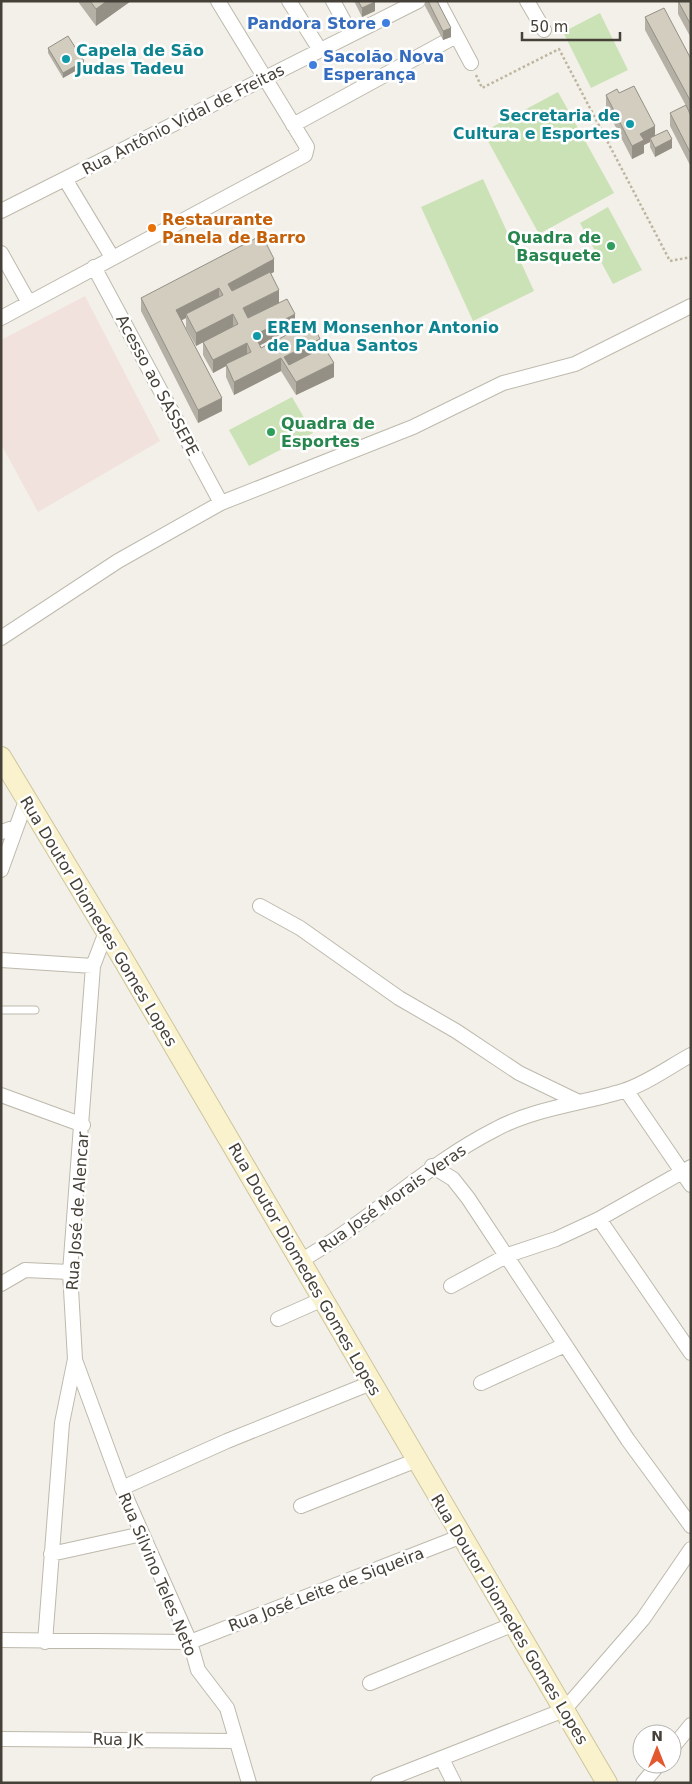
<svg xmlns="http://www.w3.org/2000/svg" width="692" height="1784" font-family="'DejaVu Sans',sans-serif">
<style>
.medical{fill:#f2e2de}
.green{fill:#cbe2b6}
.lines{fill:none;stroke-linecap:round;stroke-linejoin:round}
.lane-casing{stroke:#bdb9ac;stroke-width:9}
.street-casing{stroke:#bdb9ac;stroke-width:16}
.secondary-casing{stroke:#cdc59d;stroke-width:22}
.path{stroke:#bdb59f;stroke-width:2.5;stroke-dasharray:2.5 2.5;stroke-linecap:butt}
.lane{stroke:#fff;stroke-width:7}
.street{stroke:#fff;stroke-width:14}
.secondary{stroke:#f9f2cd;stroke-width:20}
.wall{fill:#b5b0a5}
.shaded-wall{fill:#949086}
.building{fill:#d3cdc0;stroke:#949086}
.shop-dot{fill:#3f7fe0;stroke:#fff;stroke-width:2}
.culture-dot{fill:#0f9aa8;stroke:#fff;stroke-width:2}
.food-dot{fill:#e8710a;stroke:#fff;stroke-width:2}
.leisure-dot{fill:#2e9e5b;stroke:#fff;stroke-width:2}
.labels{text-anchor:middle;stroke-width:5;stroke-linejoin:round;paint-order:stroke}
.shop-label{font-size:16px;font-weight:bold;fill:#366cbe;stroke:#fff;text-anchor:end}
.culture-label{font-size:16px;font-weight:bold;fill:#0d838f;stroke:#fff;text-anchor:start}
.street-label{font-size:16px;fill:#464138;stroke:#fff}
.food-label{font-size:16px;font-weight:bold;fill:#c56008;stroke:#fff;text-anchor:start}
.leisure-label{font-size:16px;font-weight:bold;fill:#27864d;stroke:#fff;text-anchor:end}
</style>
<rect width="100%" height="100%" fill="#f3f0e9"/>
<path class="medical" d="M85 296 160 441 38 512 1 444V340Z"/>
<path class="green" d="M600 13 628 70 591 88 563 32Z
M558 92 614 193 539 234 483 132Z
M483 179 534 291 473 321 421 207Z
M608 207 642 270 613 284 580 223Z
M292 397 313 433 249 466 229 430Z"/>
<g class="lines">
<g class="lane-casing">
<path id="lane" d="M1 1010H35"/>
</g>
<g class="street-casing">
<path id="street" d="M289 1 320 50
M333 1 351 34
M438 1 471 63
M527 1 544 30
M293 125 456 36
M65 179 112 257
M1 211 418 1
M1 253 29 303
M94 267 221 503
M1 318 305 155 307 147 218 1
M1 638 118 561 221 503 413 427 503 383 575 364 691 306
M1 832 16 827
M1 870 27 798
M260 906 300 928 399 998 456 1031 519 1073 579 1102
M1 960 93 966
M626 1090 691 1185
M1 1095 83 1125
M432 1166 453 1179 468 1198 628 1440 691 1526
M599 1219 691 1353
M300 1261C369 1222 425 1165 496 1129 535 1108 581 1104 623 1091 646 1084 669 1067 691 1055
M1 1284 25 1270 70 1272
M451 1286 508 1255 556 1239 599 1219 691 1167
M278 1319 323 1299
M75 1360 122 1488 190 1642 198 1670 227 1708 249 1783
M481 1383 565 1345
M122 1488 227 1441 371 1383
M301 1506 417 1460
M51 1554 142 1534
M1 1640 190 1642 462 1536
M45 1642 62 1423 75 1359 70 1272 93 966 106 932
M370 1683 514 1624
M1 1739 235 1741
M672 1748 691 1725
M442 1759 454 1783
M378 1783 564 1710 643 1619 691 1549
M643 1783 659 1764"/>
</g>
<g class="secondary-casing">
<path id="secondary" d="M1 757 123 959 607 1783"/>
</g>
<path class="path" d="M476 75 482 88 559 49 670 261 691 257"/>
<use href="#lane" class="lane"/>
<use href="#street" class="street"/>
<use href="#secondary" class="secondary"/>
</g>
<path class="wall" d="M79 1H131L96 26 79 3Z
M354 1H374L375 11 362 17Z
M425 1H437L451 37 443 40 425 6Z
M678 1H691V38L678 14Z
M645 17 691 59V115L645 30Z
M48 48 84 66 63 78 48 53Z
M619 93 655 136 672 148 655 157 650 147V142L644 145V153L632 159 606 108V95Z
M670 113 691 116V167L670 126Z
M274 272 271 273 279 303 295 327 260 345 261 348 320 349 334 377 296 395 281 371 234 395 226 377V366L213 373 203 355V342L196 346 186 328V318L182 320 222 411 198 423 141 311V298Z"/>
<path class="shaded-wall" d="M107 1H131L96 26V9Z
M375 2V11L362 17V8Z
M451 28V37L443 40V31Z
M84 61V66L63 78V73Z
M655 126V139L650 138V142L644 145V153L632 159V146L640 134Z
M672 139V148L655 157V148Z
M274 259V272L228 297V284Z
M219 288V301L186 314V318L176 323V310Z
M279 290V303L243 321V308Z
M233 314V327L196 346V333Z
M295 314V327L255 348V335Z
M320 339V352L287 368 284 357Z
M247 343V356L226 364V366L213 373V360Z
M281 358V371L234 395V382Z
M334 363V377L296 395V382Z
M222 398V411L198 423V410Z"/>
<path class="building" d="M90 1H107L96 9Z
M358 1H374L375 2 362 8Z
M428 1H437L451 28 443 31Z
M678 1H691V25Z
M664 8 691 59V102L645 17Z
M68 36 84 61 63 73 48 48Z
M634 86 655 126 640 134 644 140 632 146 606 95 617 89 619 93Z
M686 105 691 116V154L670 113Z
M667 130 672 139 655 148 650 138Z
M262 235 274 259 228 284 232 291 270 272 279 290 243 308 248 318 287 299 295 314 255 335 261 348 312 322 320 339 284 357 289 365 324 347 334 363 296 382 281 358 234 382 226 364 251 352 247 343 213 360 203 342 238 324 233 314 196 333 186 314 223 295 219 288 176 310 222 398 198 410 141 298Z"/>
<g class="shop-dot">
<circle cx="386" cy="23" r="5"/>
<circle cx="313" cy="65" r="5"/>
</g>
<g class="culture-dot">
<circle cx="66" cy="59" r="5"/>
<circle cx="630" cy="124" r="5"/>
<circle cx="257" cy="336" r="5"/>
</g>
<circle class="food-dot" cx="152" cy="228" r="5"/>
<g class="leisure-dot">
<circle cx="611" cy="246" r="5"/>
<circle cx="271" cy="432" r="5"/>
</g>
<g class="labels">
<g class="shop-label">
<text x="376" y="29">Pandora Store</text>
<text x="323" y="62" text-anchor="start">Sacolão Nova<tspan x="323" dy="18">Esperança</tspan></text>
</g>
<g class="culture-label">
<text x="76" y="56">Capela de São<tspan x="76" dy="18">Judas Tadeu</tspan></text>
<text x="620" y="121" text-anchor="end">Secretaria de<tspan x="620" dy="18">Cultura e Esportes</tspan></text>
<text x="267" y="333">EREM Monsenhor Antonio<tspan x="267" dy="18">de Padua Santos</tspan></text>
</g>
<g class="street-label">
<text transform="translate(183 119) rotate(-27)" y="6">Rua Antônio Vidal de Freitas</text>
<text transform="translate(158 385) rotate(62)" y="6">Acesso ao SASSEPE</text>
<text transform="translate(99 921) rotate(59)" y="6">Rua Doutor Diomedes Gomes Lopes</text>
<text transform="translate(392 1198) rotate(-35)" y="6">Rua José Morais Veras</text>
<text transform="translate(77 1211) rotate(-86)" y="6">Rua José de Alencar</text>
<text transform="translate(305 1269) rotate(60)" y="6">Rua Doutor Diomedes Gomes Lopes</text>
<text transform="translate(158 1574) rotate(67)" y="6">Rua Silvino Teles Neto</text>
<text transform="translate(326 1589) rotate(-21)" y="6">Rua José Leite de Siqueira</text>
<text transform="translate(510 1619) rotate(59)" y="6">Rua Doutor Diomedes Gomes Lopes</text>
<text transform="translate(118 1739) rotate(1)" y="6">Rua JK</text>
</g>
<g class="food-label">
<text x="162" y="225">Restaurante<tspan x="162" dy="18">Panela de Barro</tspan></text>
</g>
<g class="leisure-label">
<text x="601" y="243">Quadra de<tspan x="601" dy="18">Basquete</tspan></text>
<text x="281" y="429" text-anchor="start">Quadra de<tspan x="281" dy="18">Esportes</tspan></text>
</g>
</g>
<rect width="692" height="1784" fill="none" stroke="#464138" stroke-width="5"/>
<g transform="translate(657 1749)"><circle r="24" fill="#ffffff" stroke="#b5b3af"/>
<path d="M0-4L9 19L0 12L-9 19Z" fill="#e3582f"/>
<text y="-8" font-size="14" font-weight="bold" text-anchor="middle" fill="#464138">N</text>
</g>
<path d="M522 32v8h98v-8" fill="none" stroke="#464138" stroke-width="2.5"/>
<text x="530" y="32" font-size="15" fill="#464138" stroke="#ffffff" stroke-width="4" paint-order="stroke">50 m</text>
</svg>
